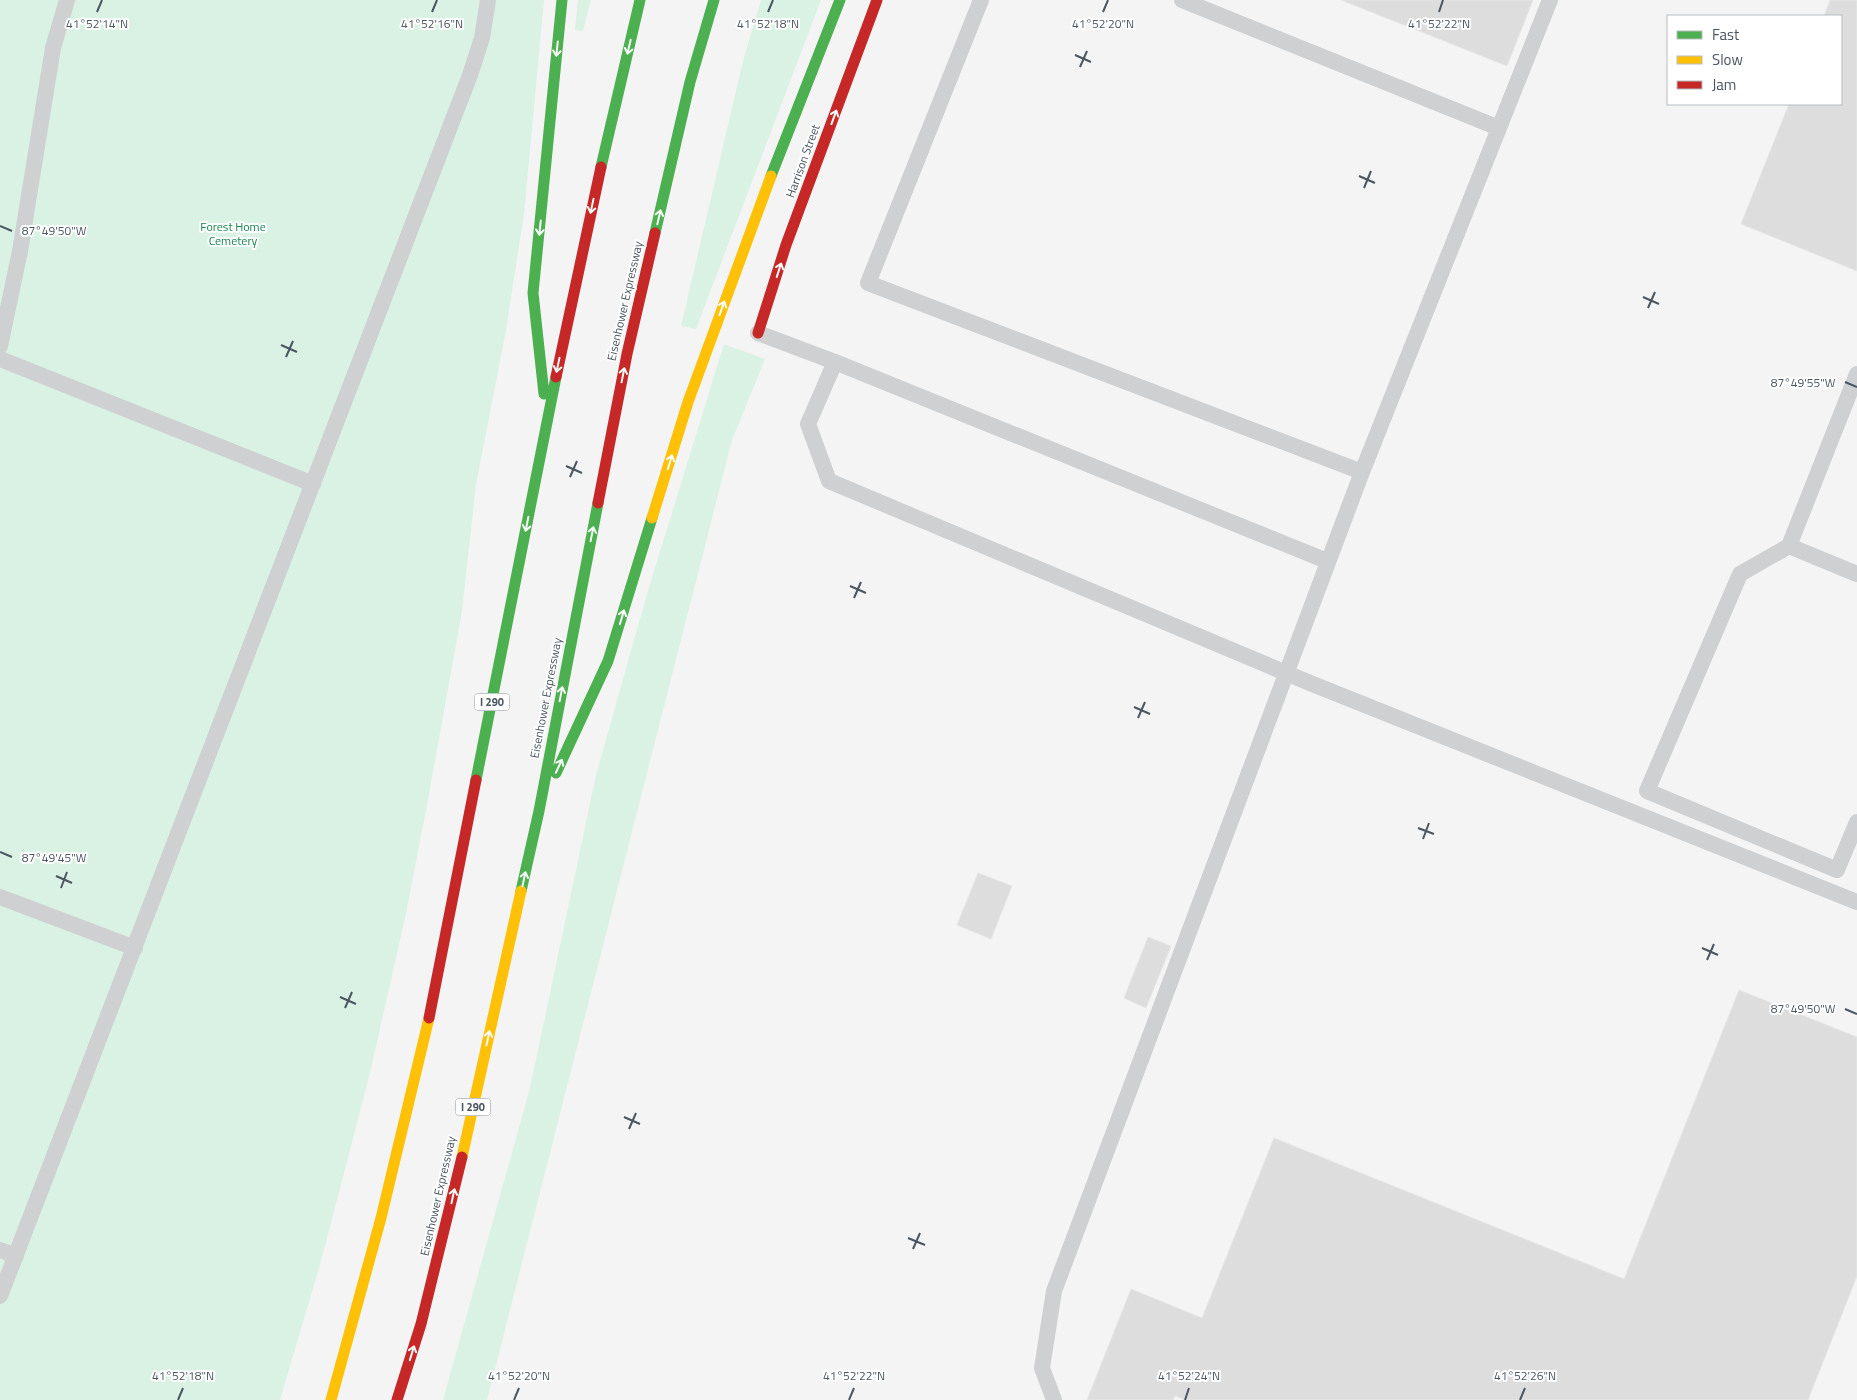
<svg xmlns="http://www.w3.org/2000/svg" width="1857" height="1400" font-family="'Titillium Web',sans-serif">
<style>
.green{fill:#d9f2e3}
.building{fill:#ddddde;stroke:#e5e6e7}
.lines{fill:none;stroke-linecap:round;stroke-linejoin:round}
.lane{stroke:#ced0d2;stroke-width:16}
.fast{stroke:#4caf50;stroke-width:11}
.slow{stroke:#ffc107;stroke-width:11}
.jam{stroke:#c62828;stroke-width:11}
.oneway{stroke:#f6fbf6}
.ticks{fill:none;stroke:#4a5661;stroke-width:2}
.labels{text-anchor:middle;stroke-width:4;stroke-linejoin:round;paint-order:stroke}
.shield{fill:#fff;stroke:#808990;stroke-width:1}
.shield-label{font-size:11px;font-weight:bold;fill:#4a5661}
.street-label{font-size:12px;fill:#4a5661;stroke:#fff}
.park-label{font-size:12px;fill:#17864f;stroke:#fff}
.ticks-label{font-size:12px;text-anchor:middle;fill:#4a5661;stroke:#fff;stroke-width:4;stroke-linejoin:round;paint-order:stroke}
</style>
<rect width="100%" height="100%" fill="#f4f4f4"/>
<path class="green" d="M0 0H544L524 214 506 330 476 484 462 611 427 805 405 918 369 1077 321 1261 280 1400H0Z
M578 0H591L583 31 575 30Z
M761 0H821L696 329 681 326 743 61Z
M724 344 765 359 732 440 487 1400H443L530 1088 596 775 647 594Z"/>
<path class="building" d="M1341 0H1533L1507 66Z
M1830 0H1857V271L1741 224 1789 104H1841V16H1824Z
M978 873 1012 886 991 939 957 925Z
M1148 937 1171 946 1146 1008 1124 998Z
M1739 990 1857 1037V1276L1808 1400H1185L1175 1396 1173 1400H1087L1131 1289 1202 1318 1274 1138 1624 1279Z"/>
<g class="lines">
<path class="lane" d="M981 0 868 283 1362 472 1550 0
M1182 0 1499 128
M758 333 835 362 1327 561
M0 346 20 251 53 48 67 0
M0 359 313 484
M835 362 808 424 829 481 1310 683 1857 902
M1857 374 1789 546 1740 574 1647 791 1837 870 1857 822
M1789 546 1857 574
M0 897 135 948
M0 1250 16 1256
M0 1296 470 75 482 38 488 0
M1054 1400 1042 1368 1054 1291 1362 472"/>
<path class="fast" d="M601 167 640 0
M771 176 840 0
M655 233 690 82 714 0
M544 394 533 293 562 0
M556 773 608 661 652 518
M476 780 556 377
M521 891 539 811 598 503"/>
<path class="slow" d="M652 518 688 402 771 176
M462 1157 521 891
M331 1400 381 1218 429 1018"/>
<path class="jam" d="M758 333 786 245 877 0
M556 377 601 167
M598 503 627 354 655 233
M429 1018 476 780
M397 1400 421 1324 462 1157"/>
</g>
<defs><path id="oneway-shaft" d="M-6 0H5M1.5-3L5.5 0L1.5 3" fill="none" stroke-width="1.6" stroke-linecap="round" stroke-linejoin="round" transform="scale(1.25)"/></defs>
<g class="oneway">
<use href="#oneway-shaft" transform="translate(629 47) rotate(103)"/>
<use href="#oneway-shaft" transform="translate(557 49) rotate(96)"/>
<use href="#oneway-shaft" transform="translate(834 117) rotate(-70)"/>
<use href="#oneway-shaft" transform="translate(592 206) rotate(102)"/>
<use href="#oneway-shaft" transform="translate(659 217) rotate(-77)"/>
<use href="#oneway-shaft" transform="translate(540 228) rotate(96)"/>
<use href="#oneway-shaft" transform="translate(779 270) rotate(-72)"/>
<use href="#oneway-shaft" transform="translate(722 308) rotate(-70)"/>
<use href="#oneway-shaft" transform="translate(558 365) rotate(102)"/>
<use href="#oneway-shaft" transform="translate(623 375) rotate(-79)"/>
<use href="#oneway-shaft" transform="translate(670 462) rotate(-73)"/>
<use href="#oneway-shaft" transform="translate(527 524) rotate(101)"/>
<use href="#oneway-shaft" transform="translate(592 534) rotate(-79)"/>
<use href="#oneway-shaft" transform="translate(622 617) rotate(-73)"/>
<use href="#oneway-shaft" transform="translate(561 694) rotate(-79)"/>
<use href="#oneway-shaft" transform="translate(559 766) rotate(-65)"/>
<use href="#oneway-shaft" transform="translate(524 879) rotate(-78)"/>
<use href="#oneway-shaft" transform="translate(488 1038) rotate(-78)"/>
<use href="#oneway-shaft" transform="translate(453 1196) rotate(-78)"/>
<use href="#oneway-shaft" transform="translate(412 1353) rotate(-73)"/>
</g>
<path class="ticks" d="M97 12 102 0M432 12 437 0M768 12 773 0M1103 12 1108 0M1439 12 1443 0M1075 55 1091 62M1080 67 1087 51M1359 176 1375 183M1364 188 1371 171M0 226 12 231M1643 297 1659 304M1648 308 1655 292M281 345 297 352M286 357 293 341M1845 382 1857 387M566 466 582 473M570 477 577 461M850 586 866 593M854 598 861 582M1134 707 1150 714M1138 718 1145 702M1418 828 1434 834M1423 839 1429 823M0 852 12 857M56 876 72 883M61 888 67 872M1702 948 1718 955M1707 960 1714 944M340 997 356 1004M345 1008 352 992M1845 1009 1857 1014M624 1117 640 1124M629 1129 636 1113M908 1238 925 1245M913 1249 920 1233M178 1400 183 1388M514 1400 519 1388M849 1400 854 1388M1185 1400 1189 1388M1520 1400 1525 1388"/>
<g class="labels">
<g class="shield">
<rect x="474.5" y="693.5" width="35" height="17" rx="4"/>
<rect x="455.5" y="1098.5" width="35" height="17" rx="4"/>
</g>
<g class="shield-label">
<text x="492" y="706">I 290</text>
<text x="473" y="1111">I 290</text>
</g>
<g class="street-label">
<text transform="translate(803 161) rotate(-70)" y="4">Harrison Street</text>
<text transform="translate(625 301) rotate(-77)" y="4">Eisenhower Expressway</text>
<text transform="translate(546 698) rotate(-79)" y="4">Eisenhower Expressway</text>
<text transform="translate(438 1196) rotate(-77)" y="4">Eisenhower Expressway</text>
</g>
<g class="park-label">
<text x="233" y="231">Forest Home<tspan x="233" dy="14">Cemetery</tspan></text>
</g>
</g>
<g class="ticks-label">
<text x="97" y="28">41°52'14"N</text>
<text x="432" y="28">41°52'16"N</text>
<text x="768" y="28">41°52'18"N</text>
<text x="1103" y="28">41°52'20"N</text>
<text x="1439" y="28">41°52'22"N</text>
<text x="54" y="235">87°49'50"W</text>
<text x="1803" y="387">87°49'55"W</text>
<text x="54" y="862">87°49'45"W</text>
<text x="1803" y="1013">87°49'50"W</text>
<text x="183" y="1380">41°52'18"N</text>
<text x="519" y="1380">41°52'20"N</text>
<text x="854" y="1380">41°52'22"N</text>
<text x="1189" y="1380">41°52'24"N</text>
<text x="1525" y="1380">41°52'26"N</text>
</g>
<rect x="1667" y="15" width="175" height="90" fill="#ffffff" stroke="#b7bbc0"/>
<rect x="1677" y="31" width="25" height="8" fill="#4caf50" stroke="#b7bbc0"/>
<text x="1712" y="40" font-size="15" fill="#4a5661">Fast</text>
<rect x="1677" y="56" width="25" height="8" fill="#ffc107" stroke="#b7bbc0"/>
<text x="1712" y="65" font-size="15" fill="#4a5661">Slow</text>
<rect x="1677" y="81" width="25" height="8" fill="#c62828" stroke="#b7bbc0"/>
<text x="1712" y="90" font-size="15" fill="#4a5661">Jam</text>
</svg>
